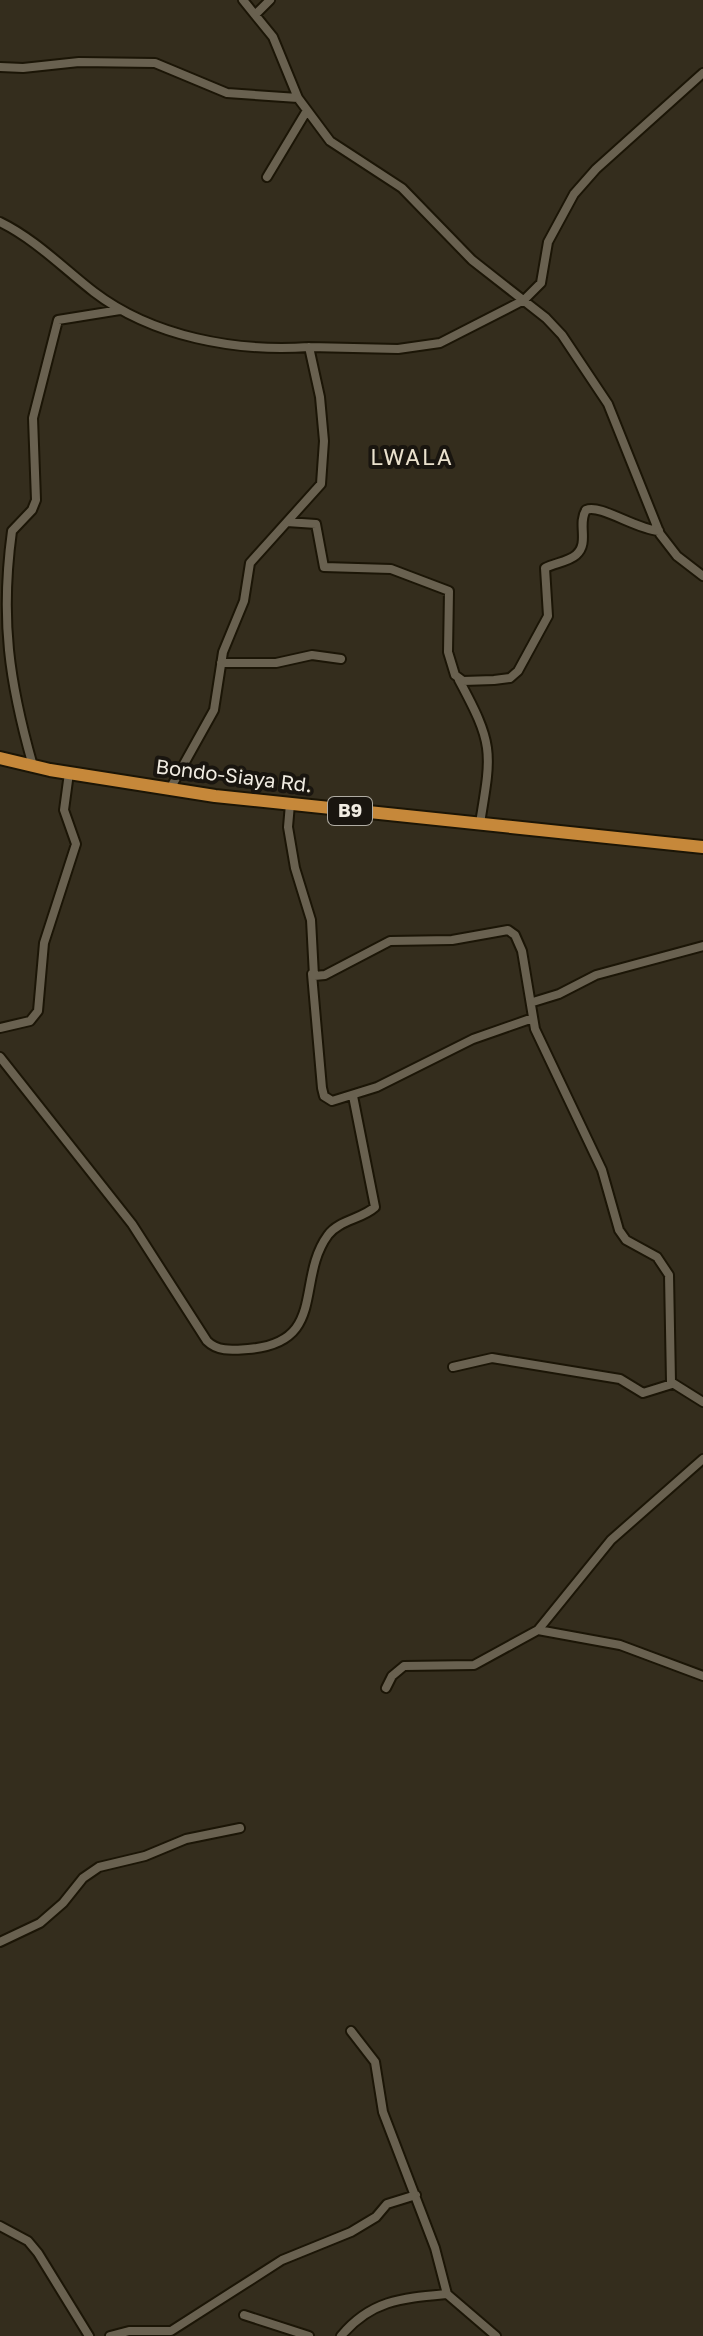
<svg xmlns="http://www.w3.org/2000/svg" width="703" height="2336" font-family="'Golos Text',sans-serif">
<style>
.lines{fill:none;stroke-linecap:round;stroke-linejoin:round}
.minor-casing{stroke:#1b1506;stroke-width:12}
.trunk-casing{stroke:#1b1506;stroke-width:16}
.minor{stroke:#696150;stroke-width:8}
.trunk{stroke:#c6883a;stroke-width:12}
.labels{text-anchor:middle;stroke-width:8;stroke-linejoin:round;paint-order:stroke}
.shield{fill:#19150f;stroke:#b0aca3;stroke-width:2}
.shield-label{font-size:18px;font-weight:bold;fill:#f1ece2}
.street-label{font-size:20px;fill:#f1ece2;stroke:#19150f}
.neighbourhood-label{font-size:22px;letter-spacing:2px;fill:#eae1cd;stroke:#19150f}
</style>
<rect width="100%" height="100%" fill="#342d1d"/>
<g class="lines">
<g class="minor-casing">
<path id="minor" d="M243 0 273 37 298 98 330 141 402 188 472 260 546 318 562 335 608 404 660 534 677 556 703 576
M255 15 270 0
M0 67 23 68 79 62 155 63 227 93 298 98
M267 177 306 112
M0 222C35 239 63 268 94 292 153 337 236 352 309 347
M287 522 316 524 324 567 391 569 449 591 448 652 455 675 463 681 494 680 510 678 518 671 548 616 545 568C554 563 568 562 576 555 590 543 577 524 586 510 601 504 635 529 659 531
M221 663H276L312 655 341 659
M459 680C494 745 492 751 480 823
M33 766C9 682 0 619 12 531L32 510 36 500 33 418 58 320 120 310
M170 789 214 710 223 652 244 601 250 563 321 484 324 441 320 397 309 347 398 349 440 343 524 300 541 283 548 242 574 194 596 169 703 73
M290 804 288 827 295 868 311 920 314 976 325 975 390 941 452 940 508 930 515 935 522 951 535 1029 602 1170 619 1230 626 1240 657 1257 669 1275 671 1382 703 1402
M312 974 322 1088 324 1096 332 1101 377 1087 473 1039 533 1018
M533 1002 559 994 596 975 703 946
M0 1028 30 1021 38 1011 44 943 76 844 64 810 69 773
M0 1057 132 1224 207 1341C218 1352 233 1350 248 1349 328 1343 295 1280 328 1235 339 1220 362 1219 375 1207L353 1096
M453 1367 492 1358 620 1379 643 1393 672 1384
M538 1630 611 1540 703 1459
M386 1688 392 1676 404 1666 474 1665 538 1630 620 1645 703 1676
M0 1942 40 1923 63 1903 83 1878 99 1867 145 1856 186 1839 240 1828
M351 2031 375 2062 383 2112 435 2248 447 2294
M0 2226 28 2241 38 2253 89 2336
M244 2315 309 2336
M110 2336 129 2331H171L282 2260 351 2232 376 2217 387 2204 416 2195
M341 2336C371 2300 402 2298 447 2294L496 2336"/>
</g>
<g class="trunk-casing">
<path id="trunk" d="M0 758 50 770 215 796 703 847"/>
</g>
<use href="#minor" class="minor"/>
<use href="#trunk" class="trunk"/>
</g>
<g class="labels">
<rect class="shield" x="328" y="797" width="44" height="28" rx="6"/>
<g class="shield-label">
<text x="350" y="817">B9</text>
</g>
<g class="street-label">
<text transform="translate(234 776) rotate(7)" y="7">Bondo-Siaya Rd.</text>
</g>
<g class="neighbourhood-label">
<text x="412" y="465">LWALA</text>
</g>
</g>
</svg>
